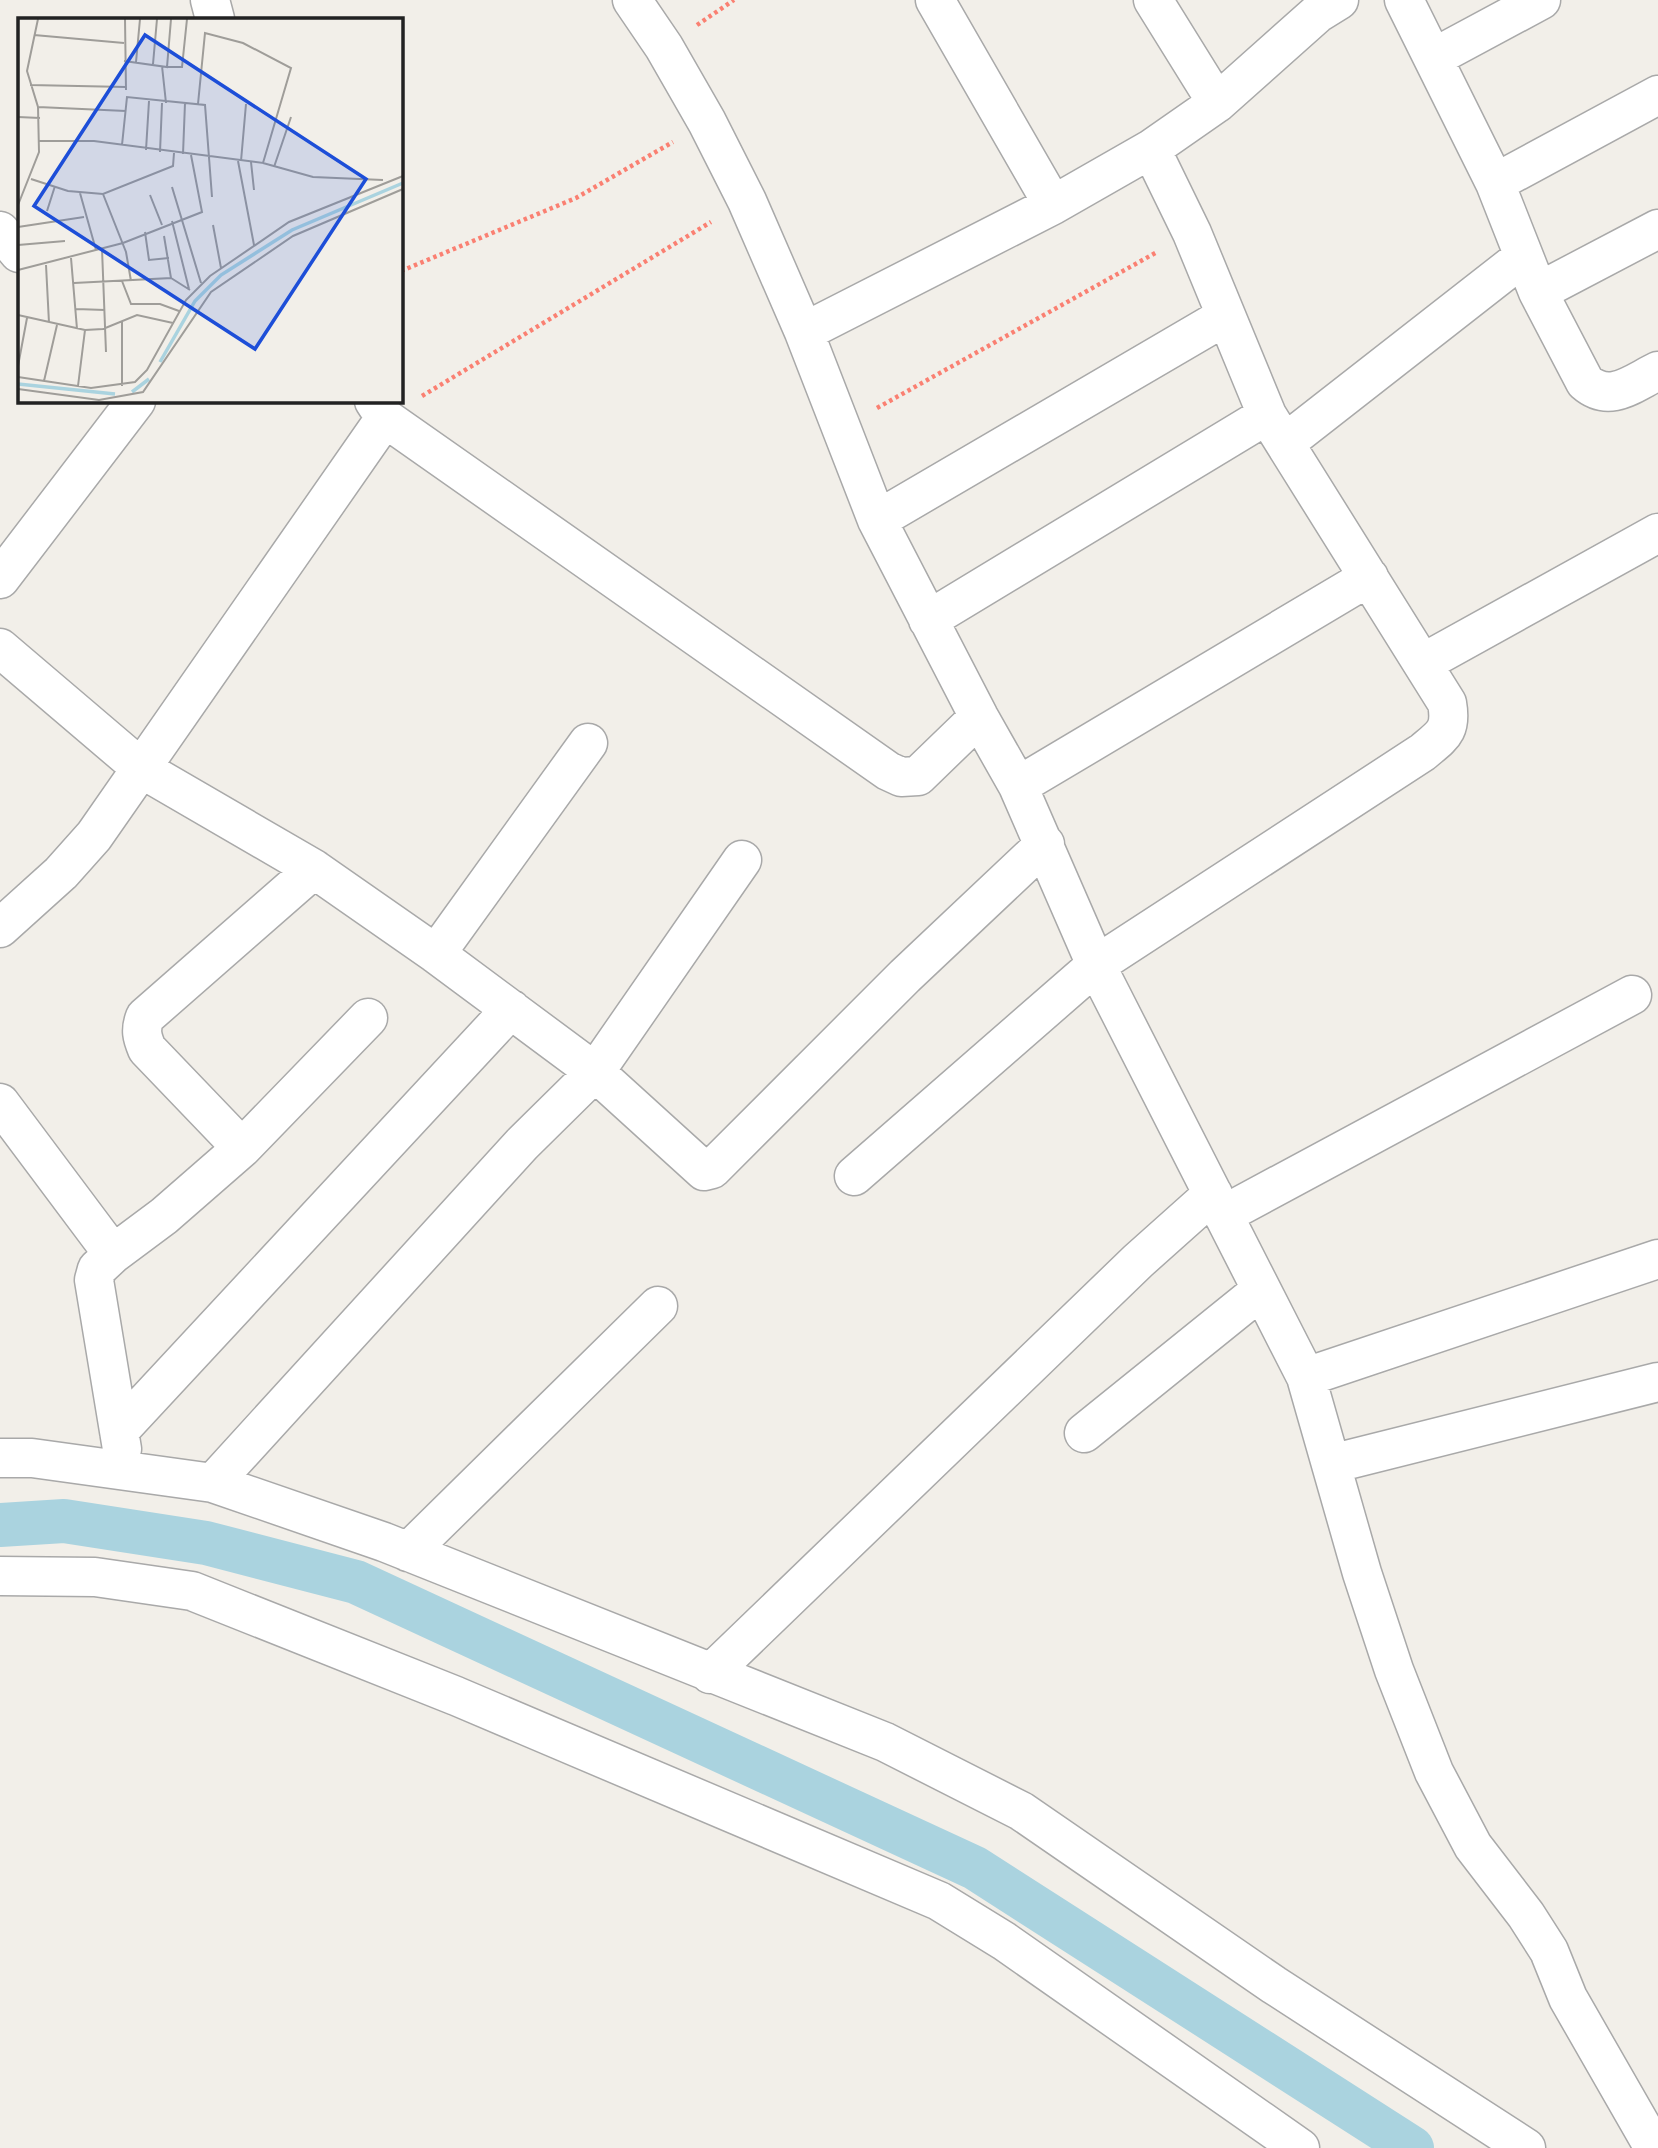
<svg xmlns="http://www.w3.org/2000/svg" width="1658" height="2148" font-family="Poppins,sans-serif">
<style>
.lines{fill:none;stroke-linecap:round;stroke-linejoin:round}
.canal{stroke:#aad3df;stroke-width:44}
.minor-casing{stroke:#a9a9a9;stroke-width:41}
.path{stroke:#fa8072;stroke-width:4.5;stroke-dasharray:3.5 3.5;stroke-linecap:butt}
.minor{stroke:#fff;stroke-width:38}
.inset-river{fill:none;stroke:#aad3df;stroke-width:3.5}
.inset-road{fill:none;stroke:#9f9d99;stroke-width:2}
.view{fill:#1d4ed8;fill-opacity:0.15;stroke:#1d4ed8;stroke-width:3.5}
.inset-edge{fill:none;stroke:#222;stroke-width:3.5}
</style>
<rect width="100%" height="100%" fill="#f2efe9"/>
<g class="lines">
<path class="canal" d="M0 1525 64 1521 206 1543 356 1582 975 1868 1412 2148"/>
<g class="minor-casing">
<path id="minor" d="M210 0 215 19
M632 0 664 47 707 122 747 201 804 332 877 520 979 717 1018 786 1096 965 1306 1377 1658 1259
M935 0 1053 205
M1153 0 1217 103
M1404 0 1495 183 1538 292 1658 229
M1433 58 1541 0
M1151 149 1217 103 1318 13 1339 0
M1495 183 1658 95
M0 231 19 253
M1538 292 1585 382C1610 404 1633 383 1658 371
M804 332 1053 205 1151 149 1192 233 1267 415 1447 703C1452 731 1443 735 1423 752L1096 965 854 1176
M374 401 385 418 888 771 901 777 918 776 979 717
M1285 443 1523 257
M877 520 1226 316
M0 579 136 401
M928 620 1267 415
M0 648 142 769 314 869 436 954 595 1072 704 1171 712 1169 905 976 1045 844
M1423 663 1658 533
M1018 786 1369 577
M0 928 61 873 94 836 385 418
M436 954 588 743
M0 1103 113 1254 164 1216 242 1148 368 1018
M242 1148 147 1049C142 1037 140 1030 145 1017L314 869
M1223 1215 1632 995
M113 1254 97 1269 94 1280 122 1449
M1306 1377 1362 1573 1394 1670 1434 1772 1473 1846 1526 1915 1549 1951 1568 1998 1654 2148
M119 1431 511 1009
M1084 1433 1260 1291
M0 1458H32L213 1483 384 1542 885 1742 1021 1811 1274 1985 1526 2148
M1331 1464 1658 1382
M213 1483 522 1144 595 1072 742 860
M408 1552 658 1306
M0 1576 95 1577 192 1591 456 1696 939 1901 1004 1941 1300 2148
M710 1674 1138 1261 1213 1194"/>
</g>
<path class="path" d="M697 25 734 0
M401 271 576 198 673 142
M422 396 711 222
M877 408 1157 252"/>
<use href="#minor" class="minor"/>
</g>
<g transform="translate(18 18)">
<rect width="385" height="385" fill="#f2efe9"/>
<path class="inset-river" d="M142 344 177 283 203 257 274 212 385 165M0 366 97 376M114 374 131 361"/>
<path class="inset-road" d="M107 1 108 72M16 17 106 25M106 43 149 49 153 1M118 44 122 1M135 46 139 1M144 48 148 85M149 49H164L169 1M12 67 108 69M20 89 108 93M0 99 22 100M21 123H76L245 145 273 50 225 25 187 15 180 86M104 127 109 79 187 87 194 179M128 132 131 83M142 134 144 85M165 136 167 85M220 143 236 227M223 143 228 86M233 144 236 172M245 145 295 159 365 162M256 149 273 99M13 161 50 173 85 176 155 148 156 135M154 169 183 265M62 175 78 232M85 176 108 234 113 263M132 177 144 207M0 187 21 134 20 89 9 53 20 1M29 193 37 168M154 203 171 271M195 207 203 250M0 209 66 199M127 214 131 242 151 240M0 227 47 223M84 231 88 334M53 240 59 311M28 247 31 305M0 252 105 225 184 194 173 137M153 260 172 272M104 263 113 286H142L161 293M56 265 153 260 146 218M58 291 87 292M0 297 67 312 85 311 119 297 155 305M104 303V368M0 348 9 300M0 359 73 370 117 364 129 352 168 282 192 258 271 204 385 158M26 363 39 307M60 368 67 312M0 371 81 382 125 374 193 274 275 218 385 171"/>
<path class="view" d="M127 17 348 161 237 331 16 188Z"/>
<rect width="385" height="385" class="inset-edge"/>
</g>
</svg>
